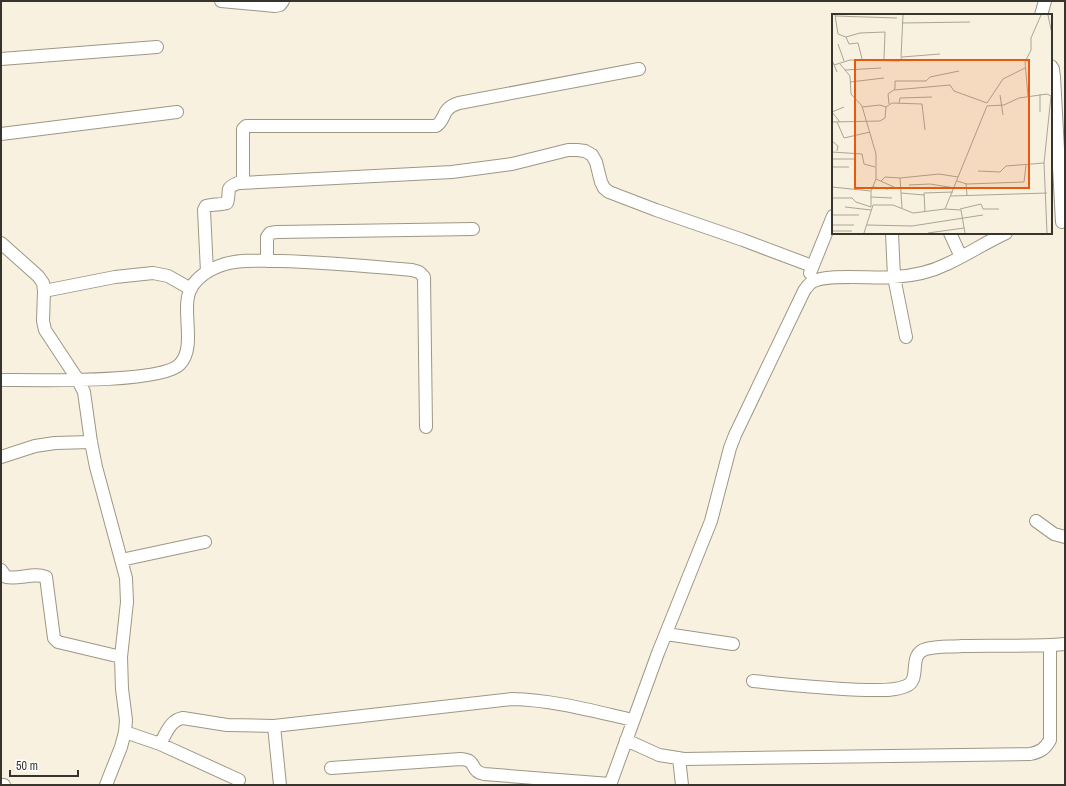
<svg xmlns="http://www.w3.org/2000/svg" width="1066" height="786" font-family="'Archivo Narrow',sans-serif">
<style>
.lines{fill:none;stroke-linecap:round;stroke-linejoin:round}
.minor-casing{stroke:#9d9786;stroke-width:14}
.minor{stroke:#fff;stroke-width:12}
.inset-road{fill:none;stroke:#aaa598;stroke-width:1}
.view{fill:#e8590c;fill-opacity:0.15;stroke:#e8590c;stroke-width:2}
.inset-edge{fill:none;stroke:#36342d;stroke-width:2}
</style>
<rect width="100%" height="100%" fill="#f8f1df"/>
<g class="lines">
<g class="minor-casing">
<path id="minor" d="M221 1 275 6 280 5 283 1
M1041 15 1045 1
M1 59 157 47
M1051 66 1053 69 1054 77 1062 222
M1 134 177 112
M240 183 452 172 512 164 568 150H577L585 151 592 155 596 162 601 182 604 188 609 192 656 210 743 240 812 266
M892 233 894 277 906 337
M950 233 961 257
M1 243 38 276 43 283 44 291 43 321 45 330 78 380 84 392 91 442 96 467 126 578 127 602 121 657 122 689 126 720 125 732 121 747 106 785
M267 261V237L270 233 277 232 473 229
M207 272 204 210 206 206C213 204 220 205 227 203 229 198 228 194 229 189 231 184 239 184 243 180V129L246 126H436C447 119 440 109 459 103L639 69
M810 273 833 216
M44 291 115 277 153 273 168 276 191 289
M1 380C32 380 162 384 180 364 197 346 180 309 191 288 198 276 212 268 225 264 242 259 262 261 279 261 324 262 368 266 412 270L419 272 424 277 426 427
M1 457 35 446 55 443 91 442
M1036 521 1054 534 1065 537
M121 560 205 542
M1 570 6 577C19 580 33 572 46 577L54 638 58 642 121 657
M666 634 733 644
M753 681C791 685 829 689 867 690 880 690 895 691 906 686 922 680 907 654 926 649 937 646 950 647 962 646 996 645 1031 647 1065 644
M274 726 280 785
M125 732 160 744 239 780
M626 740 659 755 684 759 1030 754C1040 752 1045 749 1050 740V645
M160 744C166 734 170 720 183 718L227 725 274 726 512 699C554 700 593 711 633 720
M679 758 682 785
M331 768 461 759C478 760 469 771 484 774L610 784
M1 785H4
M610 785 658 653 711 521 730 448 735 435 804 291C806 288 809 284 812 282 826 273 875 279 894 277 911 276 931 272 947 264 967 255 986 242 1006 233"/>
</g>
<use href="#minor" class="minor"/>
</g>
<g transform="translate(832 14)">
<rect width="220" height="220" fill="#f8f1df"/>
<path class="inset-road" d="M3 1 6 20 14 23 28 19 53 18 52 45M216 1 220 20M3 2 65 4M70 9 138 8M14 23 17 30 26 29 30 45M6 30 12 47M69 43 71 1M0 46 5 58M8 50 18 62 19 80 30 92 44 140V165L39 177V193M2 51 18 46 68 47 70 43 108 40M13 56 49 54M18 68 52 64M62 76 118 71 122 77 155 89M208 80V98M168 81 171 101M196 82 193 48 199 36V24L209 1M67 89 68 84 100 83M155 89 171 65 193 54M57 90 56 80 63 75V67H94L98 63 127 57M30 93 48 91 54 93M0 98 8 108M0 98 12 93M0 108 48 107 53 104 54 93 60 89 90 90 93 116M5 108 12 124 38 118M0 127 6 132 5 137M0 138 30 140 32 150 43 153M0 145H22M0 153H17M146 157 168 158 174 152 212 149M68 164 70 194M44 165 62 173M49 167 53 163 68 164 107 160 126 163M125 167 135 170 192 168 194 151M134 169 135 182M77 171 98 170 123 174M0 173 39 177M41 173 56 175M69 179 92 181M119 182 215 179M39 183 60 184M0 184H20L24 188 39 193M13 193 39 196M113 195 129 196 133 219M128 195 149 190 151 195H167M93 198 92 179 121 178M0 201H27M0 211H22M35 211 80 212 151 201M0 217H20M32 219 41 191H61L81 199 113 195 155 92 172 91 187 84 215 80 219 82 212 149 215 219M96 219 132 214"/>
<path class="view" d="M23 46H197V174H23Z"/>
<rect width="220" height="220" class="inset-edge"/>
</g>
<rect width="1066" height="786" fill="none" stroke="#36342d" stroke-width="4"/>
<path d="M10 770v6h68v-6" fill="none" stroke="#36342d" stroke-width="2"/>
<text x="16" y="770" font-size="12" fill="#36342d" stroke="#ffffff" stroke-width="3" paint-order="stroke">50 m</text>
</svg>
